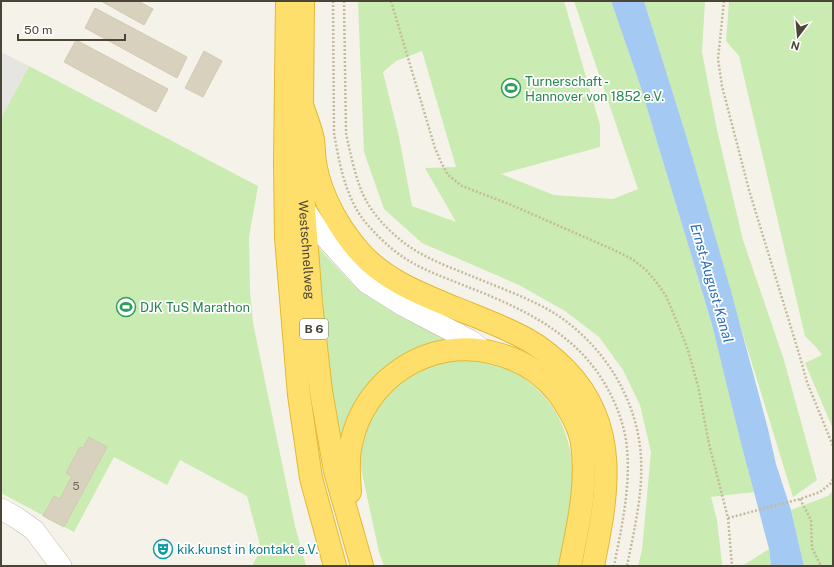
<svg xmlns="http://www.w3.org/2000/svg" width="834" height="567" font-family="'Public Sans',sans-serif">
<style>
.green{fill:#caebb1;fill-rule:evenodd}
.parking{fill:#e7e5e1}
.water{fill:#a4caf3}
.building{fill:#d7d1be;stroke:#d3cab1}
.lines{fill:none;stroke-linecap:round;stroke-linejoin:round}
.minor-casing{stroke:#c1bcab;stroke-width:22}
.highway-casing{stroke:#e4b835;stroke-width:24}
.path{stroke:#c4ba9c;stroke-width:2.5;stroke-dasharray:2 2;stroke-linecap:butt}
.minor{stroke:#fff;stroke-width:21}
.highway{stroke:#ffdf6b;stroke-width:22}
.labels{text-anchor:middle;stroke-width:3.5;stroke-linejoin:round;paint-order:stroke}
.number-label{font-size:11px;fill:#6d6859}
.shield{fill:#fff;stroke:#807d73;stroke-width:1}
.shield-label{font-size:12px;font-weight:bold;fill:#4a4537}
.leisure-label{font-size:13px;fill:#27864d;stroke:#fff;text-anchor:start}
.street-label{font-size:13px;fill:#4a4537;stroke:#fff}
.culture-label{font-size:13px;fill:#0d838f;stroke:#fff;text-anchor:start}
.water-label{font-size:14px;font-style:italic;fill:#2b6dbb;stroke:#fff}
</style>
<rect width="100%" height="100%" fill="#f5f3e9"/>
<path class="green" d="M358 1H564L600 125V147L501 174 554 195 613 199 638 189 574 1H611L642 91 657 142 687 241 712 325 754 492 711 497 717 520 722 563 721 566H638L642 550 651 452 640 405 623 370 599 337 565 311 519 285 422 243 384 209 364 152ZM422 51 456 167 425 168 456 222 412 206 399 137 383 72 396 61Z
M644 1H705L702 52 717 130 743 240 784 360 817 480 793 497 738 318 686 135Z
M729 1H833V429L805 363 822 355 816 347 805 336 739 56 726 41Z
M29 66 258 186 249 237 250 291 253 323 295 526 306 566H252L261 549 247 496 180 460 167 485 114 457 74 532 1 493V118Z
M317 246 355 287 405 319 455 342 422 347 339 447 330 385Z
M469 359C478 361 488 362 497 365 557 387 579 442 572 503 570 524 564 545 560 566H384L379 552 359 459 369 420 382 398 401 380 431 365Z
M833 491V566H804L791 510 828 496Z
M769 549 771 566H742Z"/>
<path class="parking" d="M1 52 29 66 1 118Z"/>
<path class="water" d="M611 1H644L686 135 731 291 768 429 776 464 791 510 804 566H771L769 549 741 443 712 325 687 241 657 142 642 91Z"/>
<path class="building" d="M101 1H138L153 9 144 25Z
M95 8 187 57 177 78 85 28Z
M76 40 168 89 156 112 64 62Z
M204 51 222 61 203 97 185 88Z
M89 437 107 447 64 527 43 516 54 496 60 499 72 476 66 473 80 447 83 448Z"/>
<g class="lines">
<g class="minor-casing">
<path id="minor" d="M304 209 317 228 366 282 404 306 471 341 482 350
M1 509 17 518 34 530 61 566"/>
</g>
<g class="highway-casing">
<g id="highway">
<path d="M287 1 285 163 286 238 299 395 311 478 335 566"/>
<path id="s1" d="M303 1 302 105 304 209 311 303 321 391 335 471 362 566"/>
<path d="M302 105C306 117 311 129 313 140 314 149 314 159 316 168 322 198 339 228 359 251 384 280 421 294 455 308 480 318 505 327 528 340 542 348 555 359 566 370 621 427 607 496 593 566"/>
<path d="M350 492C349 476 347 460 351 444 364 379 429 336 494 353 519 359 541 372 557 392 568 407 579 425 582 443 588 485 578 526 570 566"/>
</g>
</g>
<path class="path" d="M333 1 334 133C339 163 346 199 366 223 377 236 392 250 406 259 427 272 451 280 473 289 521 308 570 331 600 376 613 396 622 417 626 440 632 482 622 525 614 566
M344 1 346 133C350 152 357 186 367 202 376 219 397 239 413 249 432 261 454 269 474 277 500 288 529 298 554 313 603 344 638 399 641 458 643 494 634 531 627 566
M391 1 435 148 441 162 448 175 462 186 509 204 614 250 632 259 646 270 657 283 666 296 677 322 688 350 698 386 709 444 728 518 732 566
M724 1 718 59 722 86 749 190 800 357 807 382 833 446
M800 499 811 520 812 548 821 566
M728 518 800 499 820 492 831 483 833 479"/>
<use href="#minor" class="minor"/>
<use href="#highway" class="highway"/>
</g>
<defs>
<g id="stadium-ring" transform="scale(1)"><circle r="9.5" fill="#fff" stroke="#2e9e5b" stroke-width="1.5"/><path d="M0-5a6.5 5 0 1 0 0 10a6.5 5 0 1 0 0-10ZM-3.5-1.8h7v3.6h-7Z" fill="#2e9e5b"/></g>
<g id="theatre-ring" transform="scale(1)"><circle r="9.5" fill="#fff" stroke="#0f9aa8" stroke-width="1.5"/><path d="M-5-5.5Q0-4 5-5.5V0Q5 5 0 6Q-5 5-5 0ZM-3.3-2.5H-1v1.5H-3.3ZM1-2.5H3.3v1.5H1ZM-2.8 1Q0 5.5 2.8 1Z" fill="#0f9aa8"/></g>
</defs>
<g fill-rule="evenodd">
<use href="#stadium-ring" x="511" y="88"/>
<use href="#stadium-ring" x="126" y="307"/>
<use href="#theatre-ring" x="163" y="549"/>
</g>
<g class="labels">
<g class="number-label">
<text x="76" y="490">5</text>
</g>
<rect class="shield" x="300" y="319" width="28" height="20" rx="3"/>
<g class="shield-label">
<text x="314" y="333">B 6</text>
</g>
<g class="leisure-label">
<text x="525" y="86">Turnerschaft -<tspan x="525" dy="15">Hannover von 1852 e.V.</tspan></text>
<text x="140" y="312">DJK TuS Marathon</text>
</g>
<g class="street-label">
<text dy="5" stroke="none"><textPath href="#s1" startOffset="249">Westschnellweg</textPath></text>
</g>
<g class="culture-label">
<text x="177" y="554">kik.kunst in kontakt e.V.</text>
</g>
<g class="water-label">
<text transform="translate(712 283) rotate(74)" y="5">Ernst-August-Kanal</text>
</g>
</g>
<rect width="834" height="567" fill="none" stroke="#4a4537" stroke-width="4"/>
<g transform="translate(798 36) rotate(196)" stroke="#ffffff" stroke-width="3" paint-order="stroke">
<path d="M0-3L7 15L0 10L-7 15Z" fill="#4a4537"/>
<text y="-6" font-size="11" font-weight="bold" text-anchor="middle" fill="#4a4537">N</text>
</g>
<path d="M18 34v6h107v-6" fill="none" stroke="#4a4537" stroke-width="2"/>
<text x="24" y="34" font-size="12" fill="#4a4537" stroke="#ffffff" stroke-width="3" paint-order="stroke">50 m</text>
</svg>
